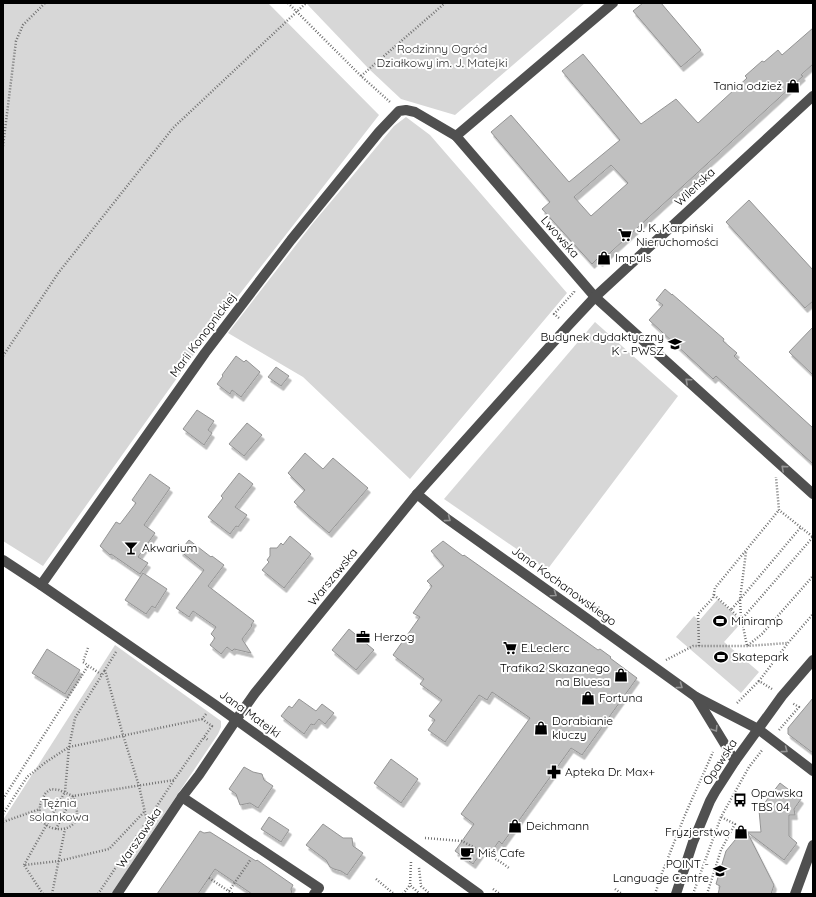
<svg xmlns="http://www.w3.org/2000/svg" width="816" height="897" font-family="Quicksand,sans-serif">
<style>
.green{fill:#d7d7d7}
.building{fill:#c0c0c0;stroke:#949494;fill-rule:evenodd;filter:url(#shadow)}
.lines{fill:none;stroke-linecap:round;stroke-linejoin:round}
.path{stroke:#727272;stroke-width:2.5;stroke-dasharray:1 2;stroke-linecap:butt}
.minor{stroke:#505050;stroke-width:10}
.oneway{stroke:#969696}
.labels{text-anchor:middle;stroke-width:4;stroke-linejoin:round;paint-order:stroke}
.park-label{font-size:12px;fill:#2e2e2e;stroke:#fff}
.poi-label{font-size:12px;fill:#000;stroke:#fff;text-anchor:start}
.street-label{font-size:12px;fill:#000;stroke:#fff}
</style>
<defs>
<filter id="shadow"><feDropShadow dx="2.5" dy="4.5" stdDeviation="0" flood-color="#0004"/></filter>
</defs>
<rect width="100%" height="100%" fill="#fff"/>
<g class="green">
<polygon points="3,3 268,3 379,115 207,336 43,566 3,541"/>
<polygon points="306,3 585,3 455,115 401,99 369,69"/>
<polygon points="406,117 430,135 567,293 410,479 303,377 228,333 313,223 345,185 394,126"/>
<polygon points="595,322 678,396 547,570 444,499"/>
<polygon points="718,599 742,622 724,642 759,672 741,693 676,637 694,616 699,621"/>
<polygon points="115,645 221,721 221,727 218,734 111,894 3,894 3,820"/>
</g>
<g class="building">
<polygon points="643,3 661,3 701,50 681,67 633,11"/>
<path d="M813 28V64L801 75 803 76 600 262 597 259 592 264 542 209 550 202 491 132 511 115 569 182 620 140 562 71 583 54 641 124 676 99 698 123 747 78 745 76 762 61 764 62 778 50 782 55ZM611 165 628 183 591 216 574 197Z"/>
<polygon points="749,200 813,270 813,301 805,308 726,222"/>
<polygon points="665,289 672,295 672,294 724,339 723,341 737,353 734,356 813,428 813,464 716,376 713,379 649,320 663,305 656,300"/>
<polygon points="813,327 813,375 789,352"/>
<polygon points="236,356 244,362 246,360 260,372 241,397 232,390 230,394 217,384 223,376 222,375"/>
<polygon points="276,367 289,376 281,386 268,377"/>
<polygon points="197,410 214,421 208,430 212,433 204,445 183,429"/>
<polygon points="247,423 262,435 244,456 229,444"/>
<polygon points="305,453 323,469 333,458 368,488 329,533 308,515 294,502 305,490 288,473"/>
<polygon points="239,473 253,484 235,507 247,515 238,527 236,526 230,534 208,517 223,498 221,496"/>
<polygon points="150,474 170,488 144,525 155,533 138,557 148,563 140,574 111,554 110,555 100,546 116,522 120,524 136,503 132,500"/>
<polygon points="290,536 311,554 284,588 262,570 269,562 267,560 270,556 270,548 277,548 281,543 283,545"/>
<polygon points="189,540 211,557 212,556 224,565 208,586 254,621 251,625 252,626 242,639 251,653 234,649 232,651 227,647 221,654 210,645 215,638 211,634 216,627 193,611 189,617 176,608 204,570 180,551"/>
<polygon points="443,541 463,556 464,555 598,650 600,649 611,657 610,658 637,678 582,755 571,748 502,844 499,841 490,854 483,850 473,864 455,851 474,824 461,814 530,718 492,692 487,700 479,695 445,742 428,730 435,720 429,716 442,700 420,684 424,679 393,655 420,617 413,613 432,586 427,581 444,566 431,551"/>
<polygon points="143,573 167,589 155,608 152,606 146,614 125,600"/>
<polygon points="349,629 374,650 356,670 332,650"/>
<polygon points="47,649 80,670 65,694 32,673"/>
<polygon points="813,698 813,753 788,734 788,728"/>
<polygon points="299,699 316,711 322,704 334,713 325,724 319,719 314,725 311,724 304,734 281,716 289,706 292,708"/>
<polygon points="391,759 418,779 401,803 374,783"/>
<polygon points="244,767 253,772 262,774 264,780 273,786 258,808 250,803 240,805 236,794 229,789"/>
<polygon points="780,783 801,799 794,809 795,815 789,815 789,836 797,843 784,860 747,832 761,832 759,810"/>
<polygon points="269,817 289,830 281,842 261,829"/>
<polygon points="323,824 343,838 352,838 353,846 363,853 347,875 341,871 334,869 330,867 326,860 306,845"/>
<polygon points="745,828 774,885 771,894 718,894 720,886 716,884 726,851"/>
<polygon points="200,831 204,833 210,832 256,861 257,860 293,885 291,889 292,894 252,894 215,869 198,894 157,894"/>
</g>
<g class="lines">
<g class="path">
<polyline points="288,3 361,76 390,102"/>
<polyline points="361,76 445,3"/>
<polyline points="3,146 16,41 23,25 45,3"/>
<polyline points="559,318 554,314 574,292 574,291"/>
<polyline points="3,356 59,272 173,128 306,3"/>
<polyline points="714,595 731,610 801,527"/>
<polyline points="731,610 742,621 747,646 762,634 813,576"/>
<polyline points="741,619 740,599 746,552"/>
<polyline points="741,620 813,537 779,510 776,477"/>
<polyline points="699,646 698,614 713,598 715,588 779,510"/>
<polyline points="88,648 83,662 102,675"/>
<polyline points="116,652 105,670 123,735 139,786 147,821 174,780"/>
<polyline points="666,660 693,646 747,646 788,643"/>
<polyline points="772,689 759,681 788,643 813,614"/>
<polyline points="737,703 759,681"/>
<polyline points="202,719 212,726 204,737"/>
<polyline points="779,730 799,707 792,703"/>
<path d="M73 796C75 803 79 813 76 820 69 834 45 831 40 817 39 814 40 808 40 805 41 802 42 798 44 796 45 793 48 791 51 789L59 790 73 796 174 780 204 737 208 740"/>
<polyline points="3,799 88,666"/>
<polyline points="3,814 27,777 46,762 69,747 202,719 206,714"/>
<polyline points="3,822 40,809"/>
<polyline points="56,829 73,796"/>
<polyline points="425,838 462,841 499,861 509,868"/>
<polyline points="411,862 410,885 420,894"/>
<polyline points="24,865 65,792 69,747 75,718 105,670"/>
<polyline points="419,868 421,886 430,894"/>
<polyline points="209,878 233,894"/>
<polyline points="376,879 394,894"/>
<polyline points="493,889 500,894"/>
<polyline points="615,889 622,894"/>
<polyline points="229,891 251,859"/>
<polyline points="43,894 24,865 59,861 109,849 145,811"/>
<polyline points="52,894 65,829"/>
<polyline points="98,894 147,821"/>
<polyline points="403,894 410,885"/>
<polyline points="655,894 662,873 685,815 713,752"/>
<polyline points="693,894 721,817 749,767 763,749"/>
<polyline points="707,894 721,850 735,824 721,817"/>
</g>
<g class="minor">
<polyline points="456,136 613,3"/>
<polyline points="417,494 446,518 578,612 696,697 758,729 813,771"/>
<polyline points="3,560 41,585 214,704 479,894"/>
<polyline points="41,585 205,353 291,240 379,132 399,111 406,110 415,112 456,136 595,297 813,494"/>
<polyline points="696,697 735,761"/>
<polyline points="182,797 319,888 314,894"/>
<polyline points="117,894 182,797 199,775 236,720 255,693 417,494 568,326 595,297 813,96"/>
<polyline points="676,894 693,842 710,801 715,792 735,761 782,696 813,660"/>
<polyline points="795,894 813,845"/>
</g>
</g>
<defs><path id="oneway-chevron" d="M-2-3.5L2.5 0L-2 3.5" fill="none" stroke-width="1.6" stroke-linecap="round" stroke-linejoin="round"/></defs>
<g class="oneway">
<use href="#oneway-chevron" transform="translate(688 381) rotate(-138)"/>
<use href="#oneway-chevron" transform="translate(784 468) rotate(-138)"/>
<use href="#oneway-chevron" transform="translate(448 519) rotate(37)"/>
<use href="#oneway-chevron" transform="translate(554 594) rotate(35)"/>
<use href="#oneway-chevron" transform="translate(680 686) rotate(36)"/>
<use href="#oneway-chevron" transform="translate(715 729) rotate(58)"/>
<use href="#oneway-chevron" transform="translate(785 750) rotate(37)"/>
</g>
<defs>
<g id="shop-bare" transform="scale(1.08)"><path d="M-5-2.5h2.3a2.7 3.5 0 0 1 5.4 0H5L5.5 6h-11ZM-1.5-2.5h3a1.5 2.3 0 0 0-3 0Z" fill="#000" stroke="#fff" stroke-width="2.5" paint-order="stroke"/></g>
<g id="supermarket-bare" transform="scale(1.08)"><path d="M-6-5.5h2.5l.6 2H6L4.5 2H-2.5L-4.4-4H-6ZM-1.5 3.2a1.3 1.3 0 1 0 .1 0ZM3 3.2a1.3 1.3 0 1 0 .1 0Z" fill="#000" stroke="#fff" stroke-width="2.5" paint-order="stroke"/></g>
<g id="university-bare" transform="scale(1.08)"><path d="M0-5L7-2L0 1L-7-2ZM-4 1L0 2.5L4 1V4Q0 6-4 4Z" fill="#000" stroke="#fff" stroke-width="2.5" paint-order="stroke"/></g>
<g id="bar-bare" transform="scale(1.08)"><path d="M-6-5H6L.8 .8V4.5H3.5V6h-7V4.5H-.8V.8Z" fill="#000" stroke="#fff" stroke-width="2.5" paint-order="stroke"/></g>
<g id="stadium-bare" transform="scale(1.08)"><path d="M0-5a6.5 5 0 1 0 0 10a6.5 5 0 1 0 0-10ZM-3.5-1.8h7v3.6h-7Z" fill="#000" stroke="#fff" stroke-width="2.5" paint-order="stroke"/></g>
<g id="office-bare" transform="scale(1.08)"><path d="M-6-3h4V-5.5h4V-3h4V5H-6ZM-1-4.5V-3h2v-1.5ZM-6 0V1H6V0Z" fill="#000" stroke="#fff" stroke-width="2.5" paint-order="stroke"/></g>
<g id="pharmacy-bare" transform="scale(1.08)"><path d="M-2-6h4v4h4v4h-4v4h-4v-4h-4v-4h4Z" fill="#000" stroke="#fff" stroke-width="2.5" paint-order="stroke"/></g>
<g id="bus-bare" transform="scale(1.08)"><path d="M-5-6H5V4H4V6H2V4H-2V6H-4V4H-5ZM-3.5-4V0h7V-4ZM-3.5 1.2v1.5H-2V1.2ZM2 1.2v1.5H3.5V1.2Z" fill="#000" stroke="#fff" stroke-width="2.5" paint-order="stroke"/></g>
<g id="cafe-bare" transform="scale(1.08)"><path d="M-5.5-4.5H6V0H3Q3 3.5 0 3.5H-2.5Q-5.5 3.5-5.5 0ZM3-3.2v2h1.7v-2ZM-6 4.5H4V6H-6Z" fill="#000" stroke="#fff" stroke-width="2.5" paint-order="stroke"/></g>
<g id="school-bare" transform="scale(1.08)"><path d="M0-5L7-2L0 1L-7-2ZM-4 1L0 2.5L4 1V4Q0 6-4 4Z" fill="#000" stroke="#fff" stroke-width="2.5" paint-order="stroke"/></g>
</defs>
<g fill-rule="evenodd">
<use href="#shop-bare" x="793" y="86"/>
<use href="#supermarket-bare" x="625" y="235"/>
<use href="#shop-bare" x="604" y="258"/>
<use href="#university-bare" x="675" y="344"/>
<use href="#bar-bare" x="131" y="548"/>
<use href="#stadium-bare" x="720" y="621"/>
<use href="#office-bare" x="363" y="637"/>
<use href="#supermarket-bare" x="510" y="648"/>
<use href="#stadium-bare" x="721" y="657"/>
<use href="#shop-bare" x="621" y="675"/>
<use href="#shop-bare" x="588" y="698"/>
<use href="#shop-bare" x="541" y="728"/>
<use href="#pharmacy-bare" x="554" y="772"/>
<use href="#bus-bare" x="740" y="800"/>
<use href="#shop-bare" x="515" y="826"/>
<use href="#shop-bare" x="741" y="832"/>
<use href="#cafe-bare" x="467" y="853"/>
<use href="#school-bare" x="720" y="871"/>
</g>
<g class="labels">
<g class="park-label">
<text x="442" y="53">Rodzinny Ogród<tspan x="442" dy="14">Działkowy im. J. Matejki</tspan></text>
<text x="59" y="807">Tężnia<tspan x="59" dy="14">solankowa</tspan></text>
</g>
<g class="poi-label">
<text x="782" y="90" text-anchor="end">Tania odzież</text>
<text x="636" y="232">J. K. Karpiński<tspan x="636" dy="14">Nieruchomości</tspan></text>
<text x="615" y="262">Impuls</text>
<text x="664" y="341" text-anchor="end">Budynek dydaktyczny<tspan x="664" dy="14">K - PWSZ</tspan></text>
<text x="142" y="552">Akwarium</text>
<text x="731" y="625">Miniramp</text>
<text x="374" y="641">Herzog</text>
<text x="521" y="652">E.Leclerc</text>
<text x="732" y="661">Skatepark</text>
<text x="610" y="672" text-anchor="end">Trafika2 Skazanego<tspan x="610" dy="14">na Bluesa</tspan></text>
<text x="599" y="702">Fortuna</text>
<text x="552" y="725">Dorabianie<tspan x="552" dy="14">kluczy</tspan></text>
<text x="565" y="776">Apteka Dr. Max+</text>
<text x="751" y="797">Opawska<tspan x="751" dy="14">TBS 04</tspan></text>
<text x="526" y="830">Deichmann</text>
<text x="730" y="836" text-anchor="end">Fryzjerstwo</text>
<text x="478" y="857">Miś Cafe</text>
<text x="709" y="868" text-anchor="end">POINT -<tspan x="709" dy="14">Language Centre</tspan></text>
</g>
<g class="street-label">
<text transform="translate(695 187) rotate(-43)" y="4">Wileńska</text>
<text transform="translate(560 237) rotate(49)" y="4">Lwowska</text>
<text transform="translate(203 335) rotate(-53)" y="4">Marii Konopnickiej</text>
<text transform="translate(333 577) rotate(-51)" y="4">Warszawska</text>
<text transform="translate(564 586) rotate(36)" y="4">Jana Kochanowskiego</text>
<text transform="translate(250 714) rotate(36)" y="4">Jana Matejki</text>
<text transform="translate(720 762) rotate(-57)" y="4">Opawska</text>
<text transform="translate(139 838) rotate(-56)" y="4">Warszawska</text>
</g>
</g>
<rect width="816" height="897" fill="none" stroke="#000000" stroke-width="8"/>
</svg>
